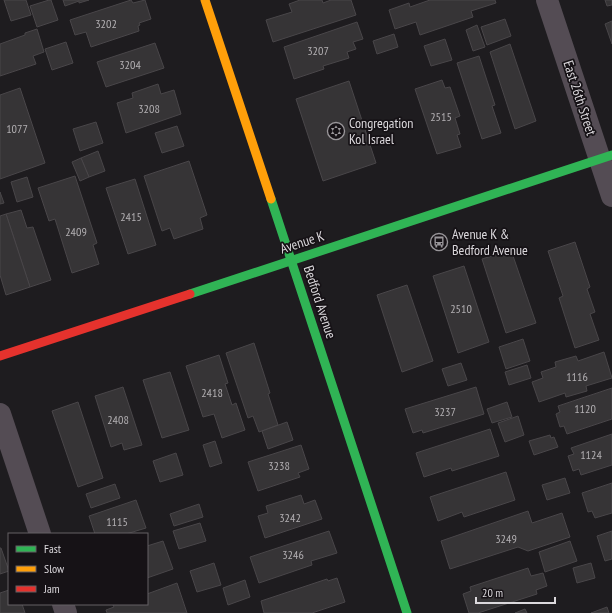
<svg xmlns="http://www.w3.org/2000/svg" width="612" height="613" font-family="'PT Sans Narrow',sans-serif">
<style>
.building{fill:#363436;stroke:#494649}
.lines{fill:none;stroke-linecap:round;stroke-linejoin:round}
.street{stroke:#544c54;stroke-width:22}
.fast{stroke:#30b455;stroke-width:9}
.slow{stroke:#ff9f0a;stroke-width:9}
.jam{stroke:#e5322d;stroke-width:9}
.labels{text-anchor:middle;stroke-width:3.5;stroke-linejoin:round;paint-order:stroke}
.number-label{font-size:12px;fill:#b2afb2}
.street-label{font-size:14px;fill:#dbd8dc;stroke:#161216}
.poi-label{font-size:14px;fill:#dbd8dc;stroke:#161216;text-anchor:start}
</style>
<rect width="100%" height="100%" fill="#1e1c1f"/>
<g class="building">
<polygon points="4,0 26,0 31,15 11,21"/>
<polygon points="49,0 51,0 58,20 37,27 30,6"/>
<polygon points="63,0 89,0 79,3 79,1 65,6"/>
<polygon points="131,0 133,3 145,0 151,19 139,23 140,25 138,26 139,31 91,47 86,32 75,35 70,20"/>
<polygon points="300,0 322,0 323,3 331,0 351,0 356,15 273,42 266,20 292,12 289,4"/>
<polygon points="430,0 495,0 496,3 471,11 473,17 420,35 416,22 395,29 389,10 409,3 410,7"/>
<polygon points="605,0 612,0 612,5 607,6"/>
<polygon points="505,19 511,36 487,45 481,27"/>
<polygon points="612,21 612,44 605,24"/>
<polygon points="357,22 363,39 353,42 356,49 347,52 349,58 323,66 324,69 294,79 284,47"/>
<polygon points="477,25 485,47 473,51 466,30"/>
<polygon points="37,29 44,52 33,56 36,64 0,76 0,44 25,35 25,33"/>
<polygon points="394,34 398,47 377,54 373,41"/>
<polygon points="445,39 452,60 431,66 424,46"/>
<polygon points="66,42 73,63 52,70 45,49"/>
<polygon points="155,43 164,68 106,87 97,62"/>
<polygon points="510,44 536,121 515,129 490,52"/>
<polygon points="479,56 495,105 492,106 501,133 482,139 457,63"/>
<polygon points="442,80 445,88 450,87 460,116 455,118 460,134 457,135 461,147 437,154 415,89"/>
<polygon points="349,81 376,163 323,181 296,99"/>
<polygon points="158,84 161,94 174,90 181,114 126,133 117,103 133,98 132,93"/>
<polygon points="20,88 45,163 0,179 0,95"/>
<polygon points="96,122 103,143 80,151 73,129"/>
<polygon points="177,126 184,146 162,153 155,133"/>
<polygon points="98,151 105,171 89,177 81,158"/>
<polygon points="81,158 89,177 80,181 72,162"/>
<polygon points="189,161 207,215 200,218 203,229 174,239 170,228 162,231 144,176"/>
<polygon points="75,176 97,243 93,245 99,264 72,273 55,219 49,221 38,188"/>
<polygon points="27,177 33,197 17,202 11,182"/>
<polygon points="135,179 156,245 128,254 106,188"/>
<polygon points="0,192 4,203 0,204"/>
<polygon points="21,210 27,228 33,227 51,280 30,287 6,214"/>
<polygon points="6,214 30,287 6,295 0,275 0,216"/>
<polygon points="575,242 590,287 587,289 595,312 590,314 599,340 575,348 559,298 563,296 548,251"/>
<polygon points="511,250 536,323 506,333 482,259"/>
<polygon points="464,266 489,342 458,353 433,276"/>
<polygon points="407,285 433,361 402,372 377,295"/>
<polygon points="523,339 530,361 506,369 499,347"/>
<polygon points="254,343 270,393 268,394 278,425 259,432 253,416 248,418 226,353"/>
<polygon points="604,352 612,378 586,386 587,391 566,397 565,393 539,402 532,382 543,378 541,372 556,367 555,362 576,356 578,361"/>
<polygon points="219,355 228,383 225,384 232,405 236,403 245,430 222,438 214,414 203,417 186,366"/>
<polygon points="461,363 467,380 448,386 442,369"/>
<polygon points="527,365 531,378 509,385 505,372"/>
<polygon points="170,372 189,430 162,438 143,380"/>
<polygon points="123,387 142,445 124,450 122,443 111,447 95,396"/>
<polygon points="476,387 484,414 423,433 422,430 413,433 405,409"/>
<polygon points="612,388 612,419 567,434 564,426 560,427 556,414 560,412 558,406"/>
<polygon points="78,402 103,478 78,487 52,411"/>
<polygon points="507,402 512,417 492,423 487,409"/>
<polygon points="518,416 524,435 505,442 498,423"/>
<polygon points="287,422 293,440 268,449 262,431"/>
<polygon points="490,429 499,456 452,471 451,468 424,477 416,453"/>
<polygon points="612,434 612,465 581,475 579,469 573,471 568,456 574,454 571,448"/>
<polygon points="550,435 551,438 554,437 558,447 534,455 529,441"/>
<polygon points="215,441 222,463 210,467 203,445"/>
<polygon points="301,445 309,469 298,473 300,477 258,491 248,462"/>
<polygon points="176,453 183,475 160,482 153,461"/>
<polygon points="506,472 515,500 464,517 462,512 438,521 430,497"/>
<polygon points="565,478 570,493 547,500 542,485"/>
<polygon points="612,483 612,513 595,518 592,511 588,512 582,493"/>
<polygon points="115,484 120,498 91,508 86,494"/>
<polygon points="301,495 304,504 315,500 322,519 265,538 258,516 268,513 266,506"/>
<polygon points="136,500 146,528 126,534 95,534 89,516"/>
<polygon points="199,504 203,517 174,526 170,514"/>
<polygon points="528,511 532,523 562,513 570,537 528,551 518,547 450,569 441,541"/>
<polygon points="200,523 206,541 179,549 173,531"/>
<polygon points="329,531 337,553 311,561 312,565 259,583 250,557"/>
<polygon points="612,531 612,559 605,561 597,536"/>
<polygon points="163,541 173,569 147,578 147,546"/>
<polygon points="570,541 577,561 545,572 539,552"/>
<polygon points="0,548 1,548 9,571 0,574"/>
<polygon points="214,563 221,585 197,592 190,571"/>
<polygon points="591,563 595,578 577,583 573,568"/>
<polygon points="528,568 531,576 543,573 547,586 536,590 537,594 478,613 469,613 463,594 471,591 470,587"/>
<polygon points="337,578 345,602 312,613 264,613 261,601 327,579 328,581"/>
<polygon points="245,580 250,597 228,605 223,588"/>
<polygon points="177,583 187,613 107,613 106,610 114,607 113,605 116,604 147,604 147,594"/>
<polygon points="9,590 9,604 22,604 25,613 0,613 0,593"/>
<polygon points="607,607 609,613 591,613"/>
<polygon points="525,609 527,613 515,613"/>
</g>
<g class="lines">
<g class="street">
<polyline points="547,0 612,196"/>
<polyline points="0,414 40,534"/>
<polyline points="63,604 66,613"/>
</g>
<g class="fast">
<polyline points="271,199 407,613"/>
<polyline points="190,294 612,155"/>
</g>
<polyline class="slow" points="205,0 271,199"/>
<polyline class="jam" points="0,356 190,294"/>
</g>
<defs>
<g id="synagogue-ring" transform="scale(0.9)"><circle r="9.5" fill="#161216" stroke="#99969a" stroke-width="1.5"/><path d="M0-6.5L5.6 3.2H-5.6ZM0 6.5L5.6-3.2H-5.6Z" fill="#99969a"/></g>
<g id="bus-ring" transform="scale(0.9)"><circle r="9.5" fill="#161216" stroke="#99969a" stroke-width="1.5"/><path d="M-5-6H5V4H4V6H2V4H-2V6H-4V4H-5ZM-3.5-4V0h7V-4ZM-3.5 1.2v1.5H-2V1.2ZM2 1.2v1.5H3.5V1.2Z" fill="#99969a"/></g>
</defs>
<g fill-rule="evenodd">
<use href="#synagogue-ring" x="336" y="131"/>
<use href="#bus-ring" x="439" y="242"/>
</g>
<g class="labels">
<g class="number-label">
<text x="106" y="28">3202</text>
<text x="318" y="55">3207</text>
<text x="130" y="69">3204</text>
<text x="149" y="113">3208</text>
<text x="441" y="121">2515</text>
<text x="17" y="133">1077</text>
<text x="131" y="221">2415</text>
<text x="76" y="236">2409</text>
<text x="461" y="313">2510</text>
<text x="577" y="381">1116</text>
<text x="212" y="397">2418</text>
<text x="585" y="413">1120</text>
<text x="445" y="416">3237</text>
<text x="118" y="424">2408</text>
<text x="591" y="459">1124</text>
<text x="279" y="470">3238</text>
<text x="290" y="522">3242</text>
<text x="117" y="526">1115</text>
<text x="506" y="543">3249</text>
<text x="293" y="559">3246</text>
</g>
<g class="street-label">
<text transform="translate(580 98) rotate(72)" y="5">East 26th Street</text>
<text transform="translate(302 242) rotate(-18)" y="5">Avenue K</text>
<text transform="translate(320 302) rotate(72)" y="5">Bedford Avenue</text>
</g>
<g class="poi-label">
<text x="349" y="128">Congregation<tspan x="349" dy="16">Kol Israel</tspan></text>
<text x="452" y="239">Avenue K &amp;<tspan x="452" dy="16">Bedford Avenue</tspan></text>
</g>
</g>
<rect x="8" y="533" width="140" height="72" fill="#161216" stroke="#656165"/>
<rect x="16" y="546" width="20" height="6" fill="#30b455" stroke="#656165"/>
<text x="44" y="553" font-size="12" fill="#dbd8dc">Fast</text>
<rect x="16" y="566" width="20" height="6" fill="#ff9f0a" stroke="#656165"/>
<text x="44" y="573" font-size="12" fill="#dbd8dc">Slow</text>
<rect x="16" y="586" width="20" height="6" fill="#e5322d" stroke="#656165"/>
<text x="44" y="593" font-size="12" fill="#dbd8dc">Jam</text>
<path d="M476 597v6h79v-6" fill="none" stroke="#dbd8dc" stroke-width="2"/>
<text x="482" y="597" font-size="12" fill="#dbd8dc" stroke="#161216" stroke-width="3" paint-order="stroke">20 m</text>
</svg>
